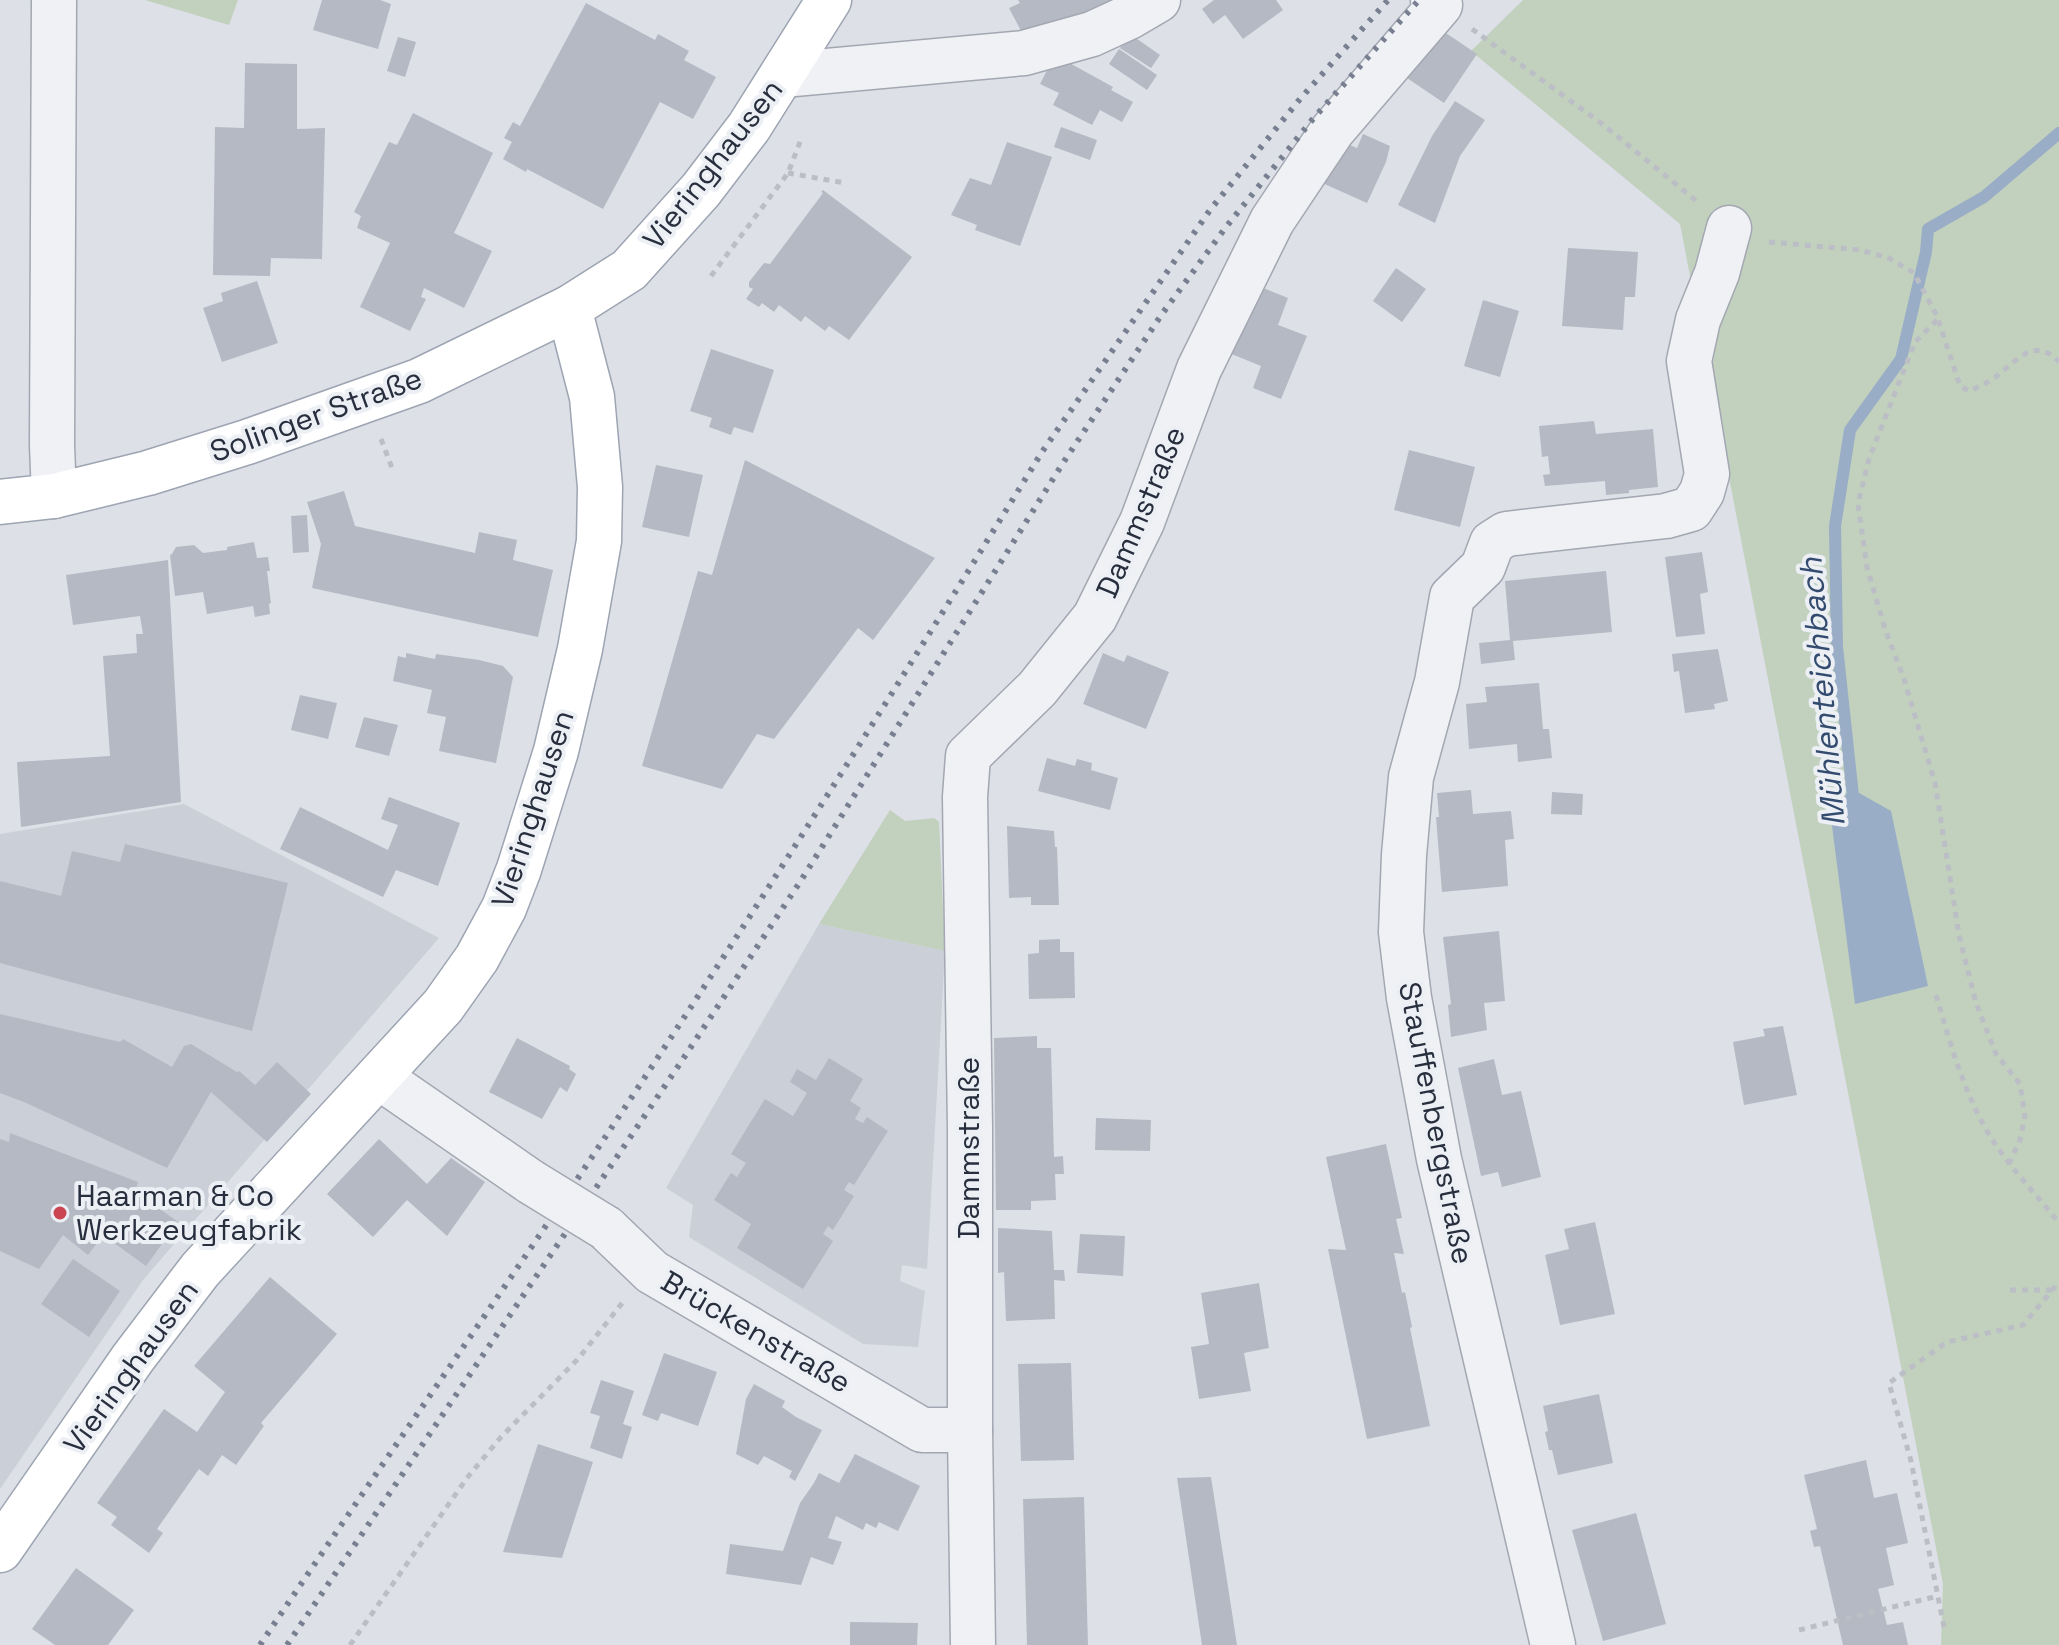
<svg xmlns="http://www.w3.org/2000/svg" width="2059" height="1645" font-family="'Space Grotesk',sans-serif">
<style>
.built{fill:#cbcfd8}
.green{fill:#c2d0be}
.water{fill:#99adc6}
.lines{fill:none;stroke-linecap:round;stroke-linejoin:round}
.stream{stroke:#99adc6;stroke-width:12}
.building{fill:#b5b9c3}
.minor-casing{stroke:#a3a7b1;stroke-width:47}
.major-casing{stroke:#9da4b2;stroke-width:47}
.path{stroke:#bcbec5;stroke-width:5;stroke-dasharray:6 6;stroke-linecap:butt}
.minor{stroke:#f0f1f5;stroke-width:44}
.major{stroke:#fff;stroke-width:44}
.rail{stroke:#777f90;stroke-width:6;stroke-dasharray:4 8;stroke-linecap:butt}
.minor-bridge-casing{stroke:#a3a7b1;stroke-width:47;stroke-linecap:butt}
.minor-bridge{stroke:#f0f1f5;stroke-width:44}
.poi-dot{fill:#ca4452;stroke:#eceff4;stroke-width:3}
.labels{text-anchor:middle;stroke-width:8;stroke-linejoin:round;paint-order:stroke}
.street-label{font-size:30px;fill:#272e3d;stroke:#eceff4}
.poi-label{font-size:30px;fill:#272e3d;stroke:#eceff4;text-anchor:start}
.water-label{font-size:32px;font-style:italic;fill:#334b6f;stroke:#eceff4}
</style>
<rect width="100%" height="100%" fill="#dde0e7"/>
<g class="built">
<polygon points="184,804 439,938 143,1280 0,1489 0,834"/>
<polygon points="819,924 945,951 927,1269 902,1265 900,1281 925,1291 918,1347 863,1344 689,1237 693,1205 666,1188"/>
</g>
<g class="green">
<polygon points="145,0 238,0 229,25"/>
<polygon points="1523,0 2059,0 2059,1645 1941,1645 1943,1584 1680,224 1471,51"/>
<polygon points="890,810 905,821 934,818 939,822 945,951 819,924"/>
</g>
<polygon class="water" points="1852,789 1891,811 1928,986 1855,1004 1831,818 1849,790"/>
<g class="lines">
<polyline class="stream" points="1854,805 1837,647 1835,526 1850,430 1901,359 1926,252 1928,229 1984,197 2059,133"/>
</g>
<g class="building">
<polygon points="322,0 380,0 391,4 378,49 313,30"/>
<polygon points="1018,0 1119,0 1026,40 1009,8 1020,3"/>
<polygon points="1214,0 1276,0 1283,10 1243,39 1225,15 1213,24 1202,9"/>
<polygon points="586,3 655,40 658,34 689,51 684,60 716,77 693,119 660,102 603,209 527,169 526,172 503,159 512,142 504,138 513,122 520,126"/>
<polygon points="1437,27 1477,54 1444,103 1404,76"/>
<polygon points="1130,34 1160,55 1151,68 1120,48"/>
<polygon points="398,37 416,42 405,77 387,71"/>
<polygon points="1119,49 1157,75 1147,90 1109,64"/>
<polygon points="1055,55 1113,87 1111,90 1133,102 1122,122 1100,110 1092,125 1053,105 1059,93 1040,84"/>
<polygon points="245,63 297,64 297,129 325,128 322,259 271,258 270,276 213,275 215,127 244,128"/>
<polygon points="1455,101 1485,120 1460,156 1435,223 1398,205 1432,136"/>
<polygon points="413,113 493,153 454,233 492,251 464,308 424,288 421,297 426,299 410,331 360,307 390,243 357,228 361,216 354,212 389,142 397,145"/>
<polygon points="1061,127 1097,140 1090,160 1054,147"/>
<polygon points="1363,134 1390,146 1386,162 1367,203 1320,182 1338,140 1357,148"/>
<polygon points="1007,142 1052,157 1020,246 975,230 977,225 951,215 970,178 991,185"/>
<polygon points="823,190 912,257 849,340 829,326 825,331 805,316 801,322 779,305 774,312 762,303 759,307 746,299 753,289 749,287 749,282 764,263 770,264 823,193 821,192"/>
<polygon points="1568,248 1638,252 1635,297 1625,297 1623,330 1562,326"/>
<polygon points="1396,268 1426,289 1402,322 1373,301"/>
<polygon points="257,281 278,343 222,362 203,308 223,301 221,293"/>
<polygon points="1251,283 1288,298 1278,325 1307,336 1281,399 1253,388 1261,366 1224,351"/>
<polygon points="1483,300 1519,311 1500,377 1464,366"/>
<polygon points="711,349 774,370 753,433 734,427 731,435 709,427 712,418 690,411"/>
<polygon points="1594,421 1596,434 1653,429 1658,487 1629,490 1629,493 1606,495 1605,481 1545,486 1543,475 1550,474 1548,456 1542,457 1539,426"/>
<polygon points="1409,450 1475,467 1460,527 1394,510"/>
<polygon points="745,460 935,558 873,640 858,628 774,739 757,734 722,789 642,766 698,571 712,575"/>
<polygon points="656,465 703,475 689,537 642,527"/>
<polygon points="344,491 355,526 475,553 479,532 517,540 513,560 553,570 538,637 312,588 321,544 307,502"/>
<polygon points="307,515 309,552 293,553 291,516"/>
<polygon points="254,542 257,558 268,557 270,571 267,571 271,603 269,604 270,614 255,617 253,606 207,614 203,592 175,596 170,555 172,554 176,547 194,545 203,553 227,550 227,547"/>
<polygon points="1702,552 1708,592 1700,594 1705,634 1676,637 1665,557"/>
<polygon points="168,560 181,802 21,827 17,762 110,756 103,656 137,653 136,634 143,634 140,616 73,625 66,575"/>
<polygon points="1606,571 1612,632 1513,641 1515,660 1481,664 1479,643 1510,640 1505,581"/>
<polygon points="1718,649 1728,701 1714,704 1715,709 1685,713 1679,671 1674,672 1672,654"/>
<polygon points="406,653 435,659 436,654 479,660 503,666 513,677 496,763 439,751 446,717 427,713 432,690 393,681 398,656 406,658"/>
<polygon points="1103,653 1124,662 1127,655 1169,672 1146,729 1083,704"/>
<polygon points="1539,683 1543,729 1549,729 1552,758 1518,762 1517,744 1469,749 1466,704 1487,702 1485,687"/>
<polygon points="300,695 337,703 328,739 291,730"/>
<polygon points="364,717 398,725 389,756 355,747"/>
<polygon points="1047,758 1075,766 1077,759 1092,763 1091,770 1118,778 1110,810 1038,791"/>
<polygon points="1471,790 1473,814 1511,811 1514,839 1505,840 1508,886 1442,892 1436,817 1439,817 1437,793"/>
<polygon points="1552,792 1583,794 1582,815 1551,814"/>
<polygon points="389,797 460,823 438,886 396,870 383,897 280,849 300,807 388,850 398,825 381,819"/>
<polygon points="1007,826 1054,831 1055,847 1057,847 1059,905 1031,905 1031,897 1009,898"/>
<polygon points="125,844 288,883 252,1031 0,963 0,881 61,896 72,851 120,862"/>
<polygon points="1499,931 1505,1001 1484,1003 1487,1030 1451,1037 1448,1005 1451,1004 1443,937"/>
<polygon points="1060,939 1060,952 1074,952 1075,998 1029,999 1028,954 1039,953 1039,940"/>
<polygon points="0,1014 120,1042 123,1039 172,1067 184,1046 191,1044 237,1072 239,1071 255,1085 277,1062 311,1094 267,1142 211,1092 167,1168 24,1102 0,1093"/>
<polygon points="1783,1026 1797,1095 1744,1105 1733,1042 1765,1036 1763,1029"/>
<polygon points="1037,1036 1037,1048 1051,1048 1054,1157 1063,1156 1064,1174 1055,1174 1056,1200 1031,1201 1031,1210 996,1210 994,1038"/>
<polygon points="517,1038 570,1066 569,1069 576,1074 567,1092 560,1087 542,1119 489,1092"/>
<polygon points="829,1058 863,1079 850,1101 861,1108 855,1119 863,1123 867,1117 888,1131 854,1185 849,1182 847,1185 844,1190 854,1196 833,1230 828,1226 823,1234 833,1241 803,1289 737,1248 751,1224 714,1200 731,1173 737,1177 746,1163 731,1154 765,1099 793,1116 807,1093 790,1082 797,1069 816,1080"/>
<polygon points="1494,1059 1502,1095 1521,1091 1541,1177 1502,1187 1498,1172 1481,1176 1458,1068"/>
<polygon points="1096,1118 1151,1120 1150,1151 1095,1150"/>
<polygon points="10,1133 138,1182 135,1191 178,1222 146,1266 103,1235 88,1255 63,1235 39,1269 0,1251 0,1139 9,1142"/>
<polygon points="379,1139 427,1184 451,1158 485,1182 447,1236 407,1200 373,1237 327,1194"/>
<polygon points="1386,1144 1402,1218 1396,1219 1404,1254 1394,1253 1402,1293 1405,1292 1412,1327 1410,1328 1430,1426 1367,1439 1328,1249 1346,1250 1326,1157"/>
<polygon points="1595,1222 1615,1314 1560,1325 1545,1255 1569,1249 1564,1229"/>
<polygon points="998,1228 1052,1231 1054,1270 1064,1270 1065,1281 1054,1280 1055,1319 1006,1321 1004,1272 998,1273"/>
<polygon points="1080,1234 1125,1236 1123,1276 1077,1273"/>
<polygon points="73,1259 120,1291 89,1337 41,1304"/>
<polygon points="270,1277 337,1334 261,1423 264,1426 236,1465 222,1455 208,1476 199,1469 157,1529 163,1533 149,1553 111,1525 117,1517 97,1503 164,1409 197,1432 225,1392 194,1366"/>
<polygon points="1259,1283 1269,1348 1244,1353 1251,1391 1199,1399 1191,1347 1209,1344 1201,1293"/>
<polygon points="664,1353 717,1372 698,1426 661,1413 658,1421 642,1415"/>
<polygon points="1071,1363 1074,1460 1021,1461 1018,1364"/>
<polygon points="601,1380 634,1391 623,1424 632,1427 622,1459 590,1448 600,1416 590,1413"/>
<polygon points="754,1384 785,1401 782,1407 796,1417 822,1430 795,1481 789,1477 792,1471 764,1456 758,1465 736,1454 746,1399"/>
<polygon points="1599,1394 1613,1463 1558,1475 1552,1450 1549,1450 1545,1432 1548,1431 1543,1406"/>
<polygon points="538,1444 593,1462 562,1558 503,1552"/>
<polygon points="855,1454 920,1486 898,1531 879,1522 876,1528 866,1523 863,1530 836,1516 828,1538 842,1542 833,1565 811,1557 801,1585 726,1574 730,1544 783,1551 800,1503 814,1483 819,1473 839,1483"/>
<polygon points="1866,1460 1874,1498 1897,1493 1908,1543 1886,1548 1894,1585 1878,1589 1887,1625 1903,1622 1908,1645 1843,1645 1820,1546 1814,1547 1810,1531 1817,1529 1804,1475"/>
<polygon points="1211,1477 1237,1645 1202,1645 1177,1478"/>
<polygon points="1084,1497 1088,1645 1027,1645 1023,1499"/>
<polygon points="1636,1513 1666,1624 1603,1641 1572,1530"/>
<polygon points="76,1568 134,1610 108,1645 55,1645 32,1629"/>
<polygon points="850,1622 918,1623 917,1645 850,1645"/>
</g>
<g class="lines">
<g class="minor-casing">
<g id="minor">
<polyline points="783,75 1024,53 1092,34 1129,17 1158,0"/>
<polyline points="54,496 52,445 54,0"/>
<polyline points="379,1077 531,1182"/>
<polyline points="606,1228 652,1272 922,1430 970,1430 973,1645"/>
<polyline points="970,1430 970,1128 965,797 968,756 1037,689 1095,617 1142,522 1199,369 1272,221 1332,131 1440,5 1433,0"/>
<polyline points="1553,1645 1439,1159 1409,998 1401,932 1404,855 1411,777 1437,682 1452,597 1483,567 1492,543 1506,534 1666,516 1691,509 1702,492 1707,474 1689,361 1698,320 1717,273 1729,228"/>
</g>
</g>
<g class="major-casing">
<g id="major">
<polyline points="0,502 54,496 148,473 247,442 419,381 569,308 629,270 701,190 749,127 829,0"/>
<polyline points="0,1550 133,1358 200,1270 443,1006 477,958 504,908 519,869 556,751 580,649 599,541 600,487 592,397 569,308"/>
</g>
</g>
<g class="path">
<polyline points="1472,29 1601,123 1699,203"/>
<polyline points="788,173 845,183"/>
<path d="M1769 242 1860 250 1889 258 1914 273 1937 316 1960 386 1969 391C1979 387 1989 382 1998 375 2017 360 2035 336 2059 362"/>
<polyline points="711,276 788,173 802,137"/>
<polyline points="1937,320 1915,342 1869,459 1858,504 1867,567 1885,629 1904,679 1935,783 1959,935 1976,1003 1996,1054 2020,1084 2025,1116 2020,1140 2009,1164"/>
<polyline points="381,439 392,468"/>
<path d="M1936 995C1949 1039 1961 1083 1983 1124 2003 1161 2033 1190 2059 1223"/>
<polyline points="2010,1290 2052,1290"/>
<polyline points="1944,1627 1911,1461 1889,1383 1947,1342 2023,1325 2059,1282"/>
<polyline points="1799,1630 1938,1596"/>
<polyline points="350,1645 467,1478 501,1437 578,1359 623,1302"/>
</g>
<use href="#minor" class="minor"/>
<use href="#major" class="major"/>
<g class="rail">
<path d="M260 1645C353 1506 449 1369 543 1230 715 975 880 715 1042 452L1210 210 1300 99 1388 0"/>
<polyline points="287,1645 679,1065 800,882 1063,463 1162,314 1226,227 1312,120 1419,0"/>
</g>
<g class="minor-bridge-casing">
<polyline id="minor-bridge" points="531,1182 606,1228"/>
</g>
<use href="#minor-bridge" class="minor-bridge"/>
</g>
<circle class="poi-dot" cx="60" cy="1213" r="8"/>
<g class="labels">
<g class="street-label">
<text transform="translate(713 164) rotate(-52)" y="10">Vieringhausen</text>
<text transform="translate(316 415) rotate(-20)" y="10">Solinger Straße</text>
<text transform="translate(1141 512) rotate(-67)" y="10">Dammstraße</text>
<text transform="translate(533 809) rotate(-72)" y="10">Vieringhausen</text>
<text transform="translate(1436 1123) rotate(79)" y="10">Stauffenbergstraße</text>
<text transform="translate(969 1148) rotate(-90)" y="10">Dammstraße</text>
<text transform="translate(756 1332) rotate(30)" y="10">Brückenstraße</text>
<text transform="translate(131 1367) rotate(-54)" y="10">Vieringhausen</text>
</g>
<g class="poi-label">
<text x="76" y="1206">Haarman &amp; Co<tspan x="76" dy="34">Werkzeugfabrik</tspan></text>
</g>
<g class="water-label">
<text transform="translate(1822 692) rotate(-95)" y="11">Mühlenteichbach</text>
</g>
</g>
</svg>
